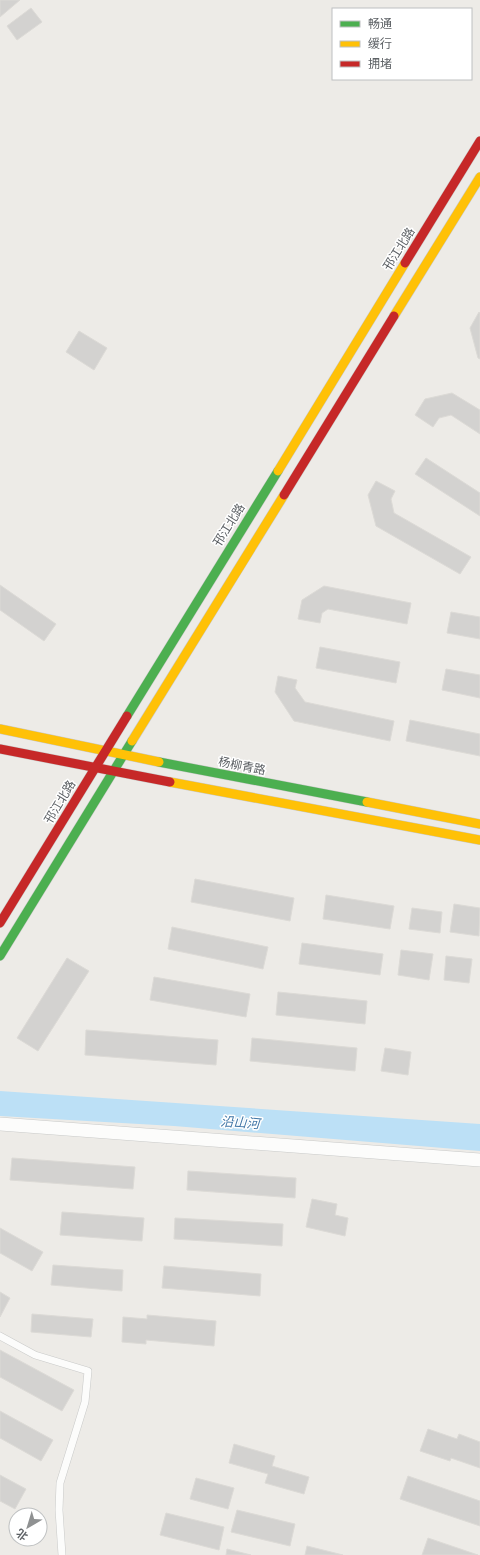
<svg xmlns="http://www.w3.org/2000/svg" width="480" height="1555" font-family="'Exo 2','Noto Sans SC',sans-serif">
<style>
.water{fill:#bce0f6}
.building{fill:#d3d2d0;stroke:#dcdad6}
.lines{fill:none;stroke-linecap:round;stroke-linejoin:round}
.lane-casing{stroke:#c9cac9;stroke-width:8}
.street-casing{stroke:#c9cac9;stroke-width:14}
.fast-casing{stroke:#c9c9c8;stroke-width:10}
.slow-casing{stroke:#c9c9c8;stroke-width:10}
.jam-casing{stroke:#c9c9c8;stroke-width:10}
.lane{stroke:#fcfcfb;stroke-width:7}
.street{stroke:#fcfcfb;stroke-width:13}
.fast{stroke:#4caf50;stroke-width:9}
.slow{stroke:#ffc107;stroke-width:9}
.jam{stroke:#c62828;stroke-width:9}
.labels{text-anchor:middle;stroke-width:3;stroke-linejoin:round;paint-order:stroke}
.street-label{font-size:12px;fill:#5d6165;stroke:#fff}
.water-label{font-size:13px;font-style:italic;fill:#4177a7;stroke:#fff}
</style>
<rect width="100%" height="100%" fill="#edebe7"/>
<polygon class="water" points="0,1091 480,1124 480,1151 174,1126 0,1116"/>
<g class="building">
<polygon points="0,0 20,0 0,17"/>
<polygon points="31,8 42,22 17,40 7,26"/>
<polygon points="479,312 480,313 480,359 478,358 470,328"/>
<polygon points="79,331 107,348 94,370 66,352"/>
<polygon points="452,393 480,410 480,434 451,415 439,418 433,427 415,415 425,399"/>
<polygon points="426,458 480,493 480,516 415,474"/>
<polygon points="376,481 395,491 391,499 394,513 471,557 460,574 376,526 368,495"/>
<polygon points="0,585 56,624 44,641 0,610"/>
<polygon points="324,586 411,603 407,624 328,609 322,613 320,623 298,619 302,600"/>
<polygon points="451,612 480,617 480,639 447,633"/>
<polygon points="320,647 400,662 396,683 316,668"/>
<polygon points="446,669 480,675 480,698 442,690"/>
<polygon points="278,676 297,680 295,688 305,702 394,721 390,741 294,721 275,692"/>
<polygon points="410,720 480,734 480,756 406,741"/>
<polygon points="195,879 294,898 290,921 191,902"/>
<polygon points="326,895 394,906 390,929 323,919"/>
<polygon points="454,904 480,908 479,936 450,932"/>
<polygon points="412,908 442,912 440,933 409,929"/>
<polygon points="172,927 268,947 263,969 168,949"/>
<polygon points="302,943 383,954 380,975 299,964"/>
<polygon points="401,950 433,954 429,980 398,975"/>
<polygon points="446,956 472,959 469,983 444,980"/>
<polygon points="67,958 89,971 38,1051 17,1038"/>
<polygon points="154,977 250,994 246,1017 150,1000"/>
<polygon points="278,992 367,1001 365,1024 276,1015"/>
<polygon points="86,1030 218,1040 216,1065 85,1055"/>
<polygon points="252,1038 357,1048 355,1071 250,1061"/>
<polygon points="385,1048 411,1052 408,1075 381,1071"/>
<polygon points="12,1158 135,1167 133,1189 10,1180"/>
<polygon points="188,1171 296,1178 295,1198 187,1190"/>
<polygon points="312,1199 337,1204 335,1215 348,1218 345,1236 306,1227"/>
<polygon points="62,1212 144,1218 142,1241 60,1235"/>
<polygon points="175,1218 283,1224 282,1246 174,1239"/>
<polygon points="0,1228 43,1252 32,1271 0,1253"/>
<polygon points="53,1265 123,1270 122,1291 51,1285"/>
<polygon points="164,1266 261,1274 260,1296 162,1288"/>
<polygon points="0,1292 10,1298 0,1317"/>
<polygon points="32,1314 93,1319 91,1337 31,1332"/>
<polygon points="147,1315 216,1321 214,1346 146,1340 146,1344 122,1342 123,1317 147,1319"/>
<polygon points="0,1350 74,1390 62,1411 0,1377"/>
<polygon points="0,1411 53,1440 41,1461 0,1438"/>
<polygon points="428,1429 457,1439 459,1434 480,1442 480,1468 451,1458 450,1461 420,1451"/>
<polygon points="234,1444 275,1456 272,1466 309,1477 304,1494 265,1483 268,1474 229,1463"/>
<polygon points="0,1475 26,1489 15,1509 0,1501"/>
<polygon points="408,1476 480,1501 480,1526 400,1499"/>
<polygon points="196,1478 234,1488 228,1509 190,1499"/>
<polygon points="237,1510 295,1524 290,1546 231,1532"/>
<polygon points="166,1513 224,1527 219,1550 160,1535"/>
<polygon points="428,1538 478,1555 422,1555"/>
<polygon points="307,1546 343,1555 305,1555"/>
<polygon points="227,1549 251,1555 226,1555"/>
</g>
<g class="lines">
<g class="lane-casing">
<polyline id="lane" points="0,1336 35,1355 88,1371 85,1402 60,1483 59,1510 62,1555"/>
</g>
<g class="street-casing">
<polyline id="street" points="0,1124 480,1160"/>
</g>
<g class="fast-casing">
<g id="fast">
<polyline points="127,716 278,471"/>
<polyline points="159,762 367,802"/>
<polyline points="0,956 132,741"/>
</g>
</g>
<g class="slow-casing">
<g id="slow">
<polyline points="394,316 480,177"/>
<polyline points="278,471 405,263"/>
<polyline points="0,729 159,762"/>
<polyline points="132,741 284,495"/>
<polyline points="170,782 480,840"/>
<polyline points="367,802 480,824"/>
</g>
</g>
<g class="jam-casing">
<g id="jam">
<polyline points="405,263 480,141"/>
<polyline points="284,495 394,316"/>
<polyline points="0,749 170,782"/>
<polyline points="0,923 127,716"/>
</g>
</g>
<use href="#lane" class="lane"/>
<use href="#street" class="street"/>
<use href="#fast" class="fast"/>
<use href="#slow" class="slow"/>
<use href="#jam" class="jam"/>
</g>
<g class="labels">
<g class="street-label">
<text transform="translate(399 249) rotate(-58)" y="4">邗江北路</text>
<text transform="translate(229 525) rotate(-58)" y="4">邗江北路</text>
<text transform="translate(242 766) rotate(11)" y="4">杨柳青路</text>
<text transform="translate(60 802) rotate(-59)" y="4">邗江北路</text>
</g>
<g class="water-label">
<text transform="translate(240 1122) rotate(4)" y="5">沿山河</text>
</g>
</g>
<rect x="332" y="8" width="140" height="72" fill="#ffffff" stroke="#bec0c1"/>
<rect x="340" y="21" width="20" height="6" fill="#4caf50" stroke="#bec0c1"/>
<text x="368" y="28" font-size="12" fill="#5d6165">畅通</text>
<rect x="340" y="41" width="20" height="6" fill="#ffc107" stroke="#bec0c1"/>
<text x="368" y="48" font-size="12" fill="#5d6165">缓行</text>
<rect x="340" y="61" width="20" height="6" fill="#c62828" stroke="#bec0c1"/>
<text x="368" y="68" font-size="12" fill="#5d6165">拥堵</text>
<g transform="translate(28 1527) rotate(218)"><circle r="19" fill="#ffffff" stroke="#bec0c1"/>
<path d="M0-3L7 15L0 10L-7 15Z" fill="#8f9192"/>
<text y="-6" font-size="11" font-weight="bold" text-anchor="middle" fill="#5d6165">北</text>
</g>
</svg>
